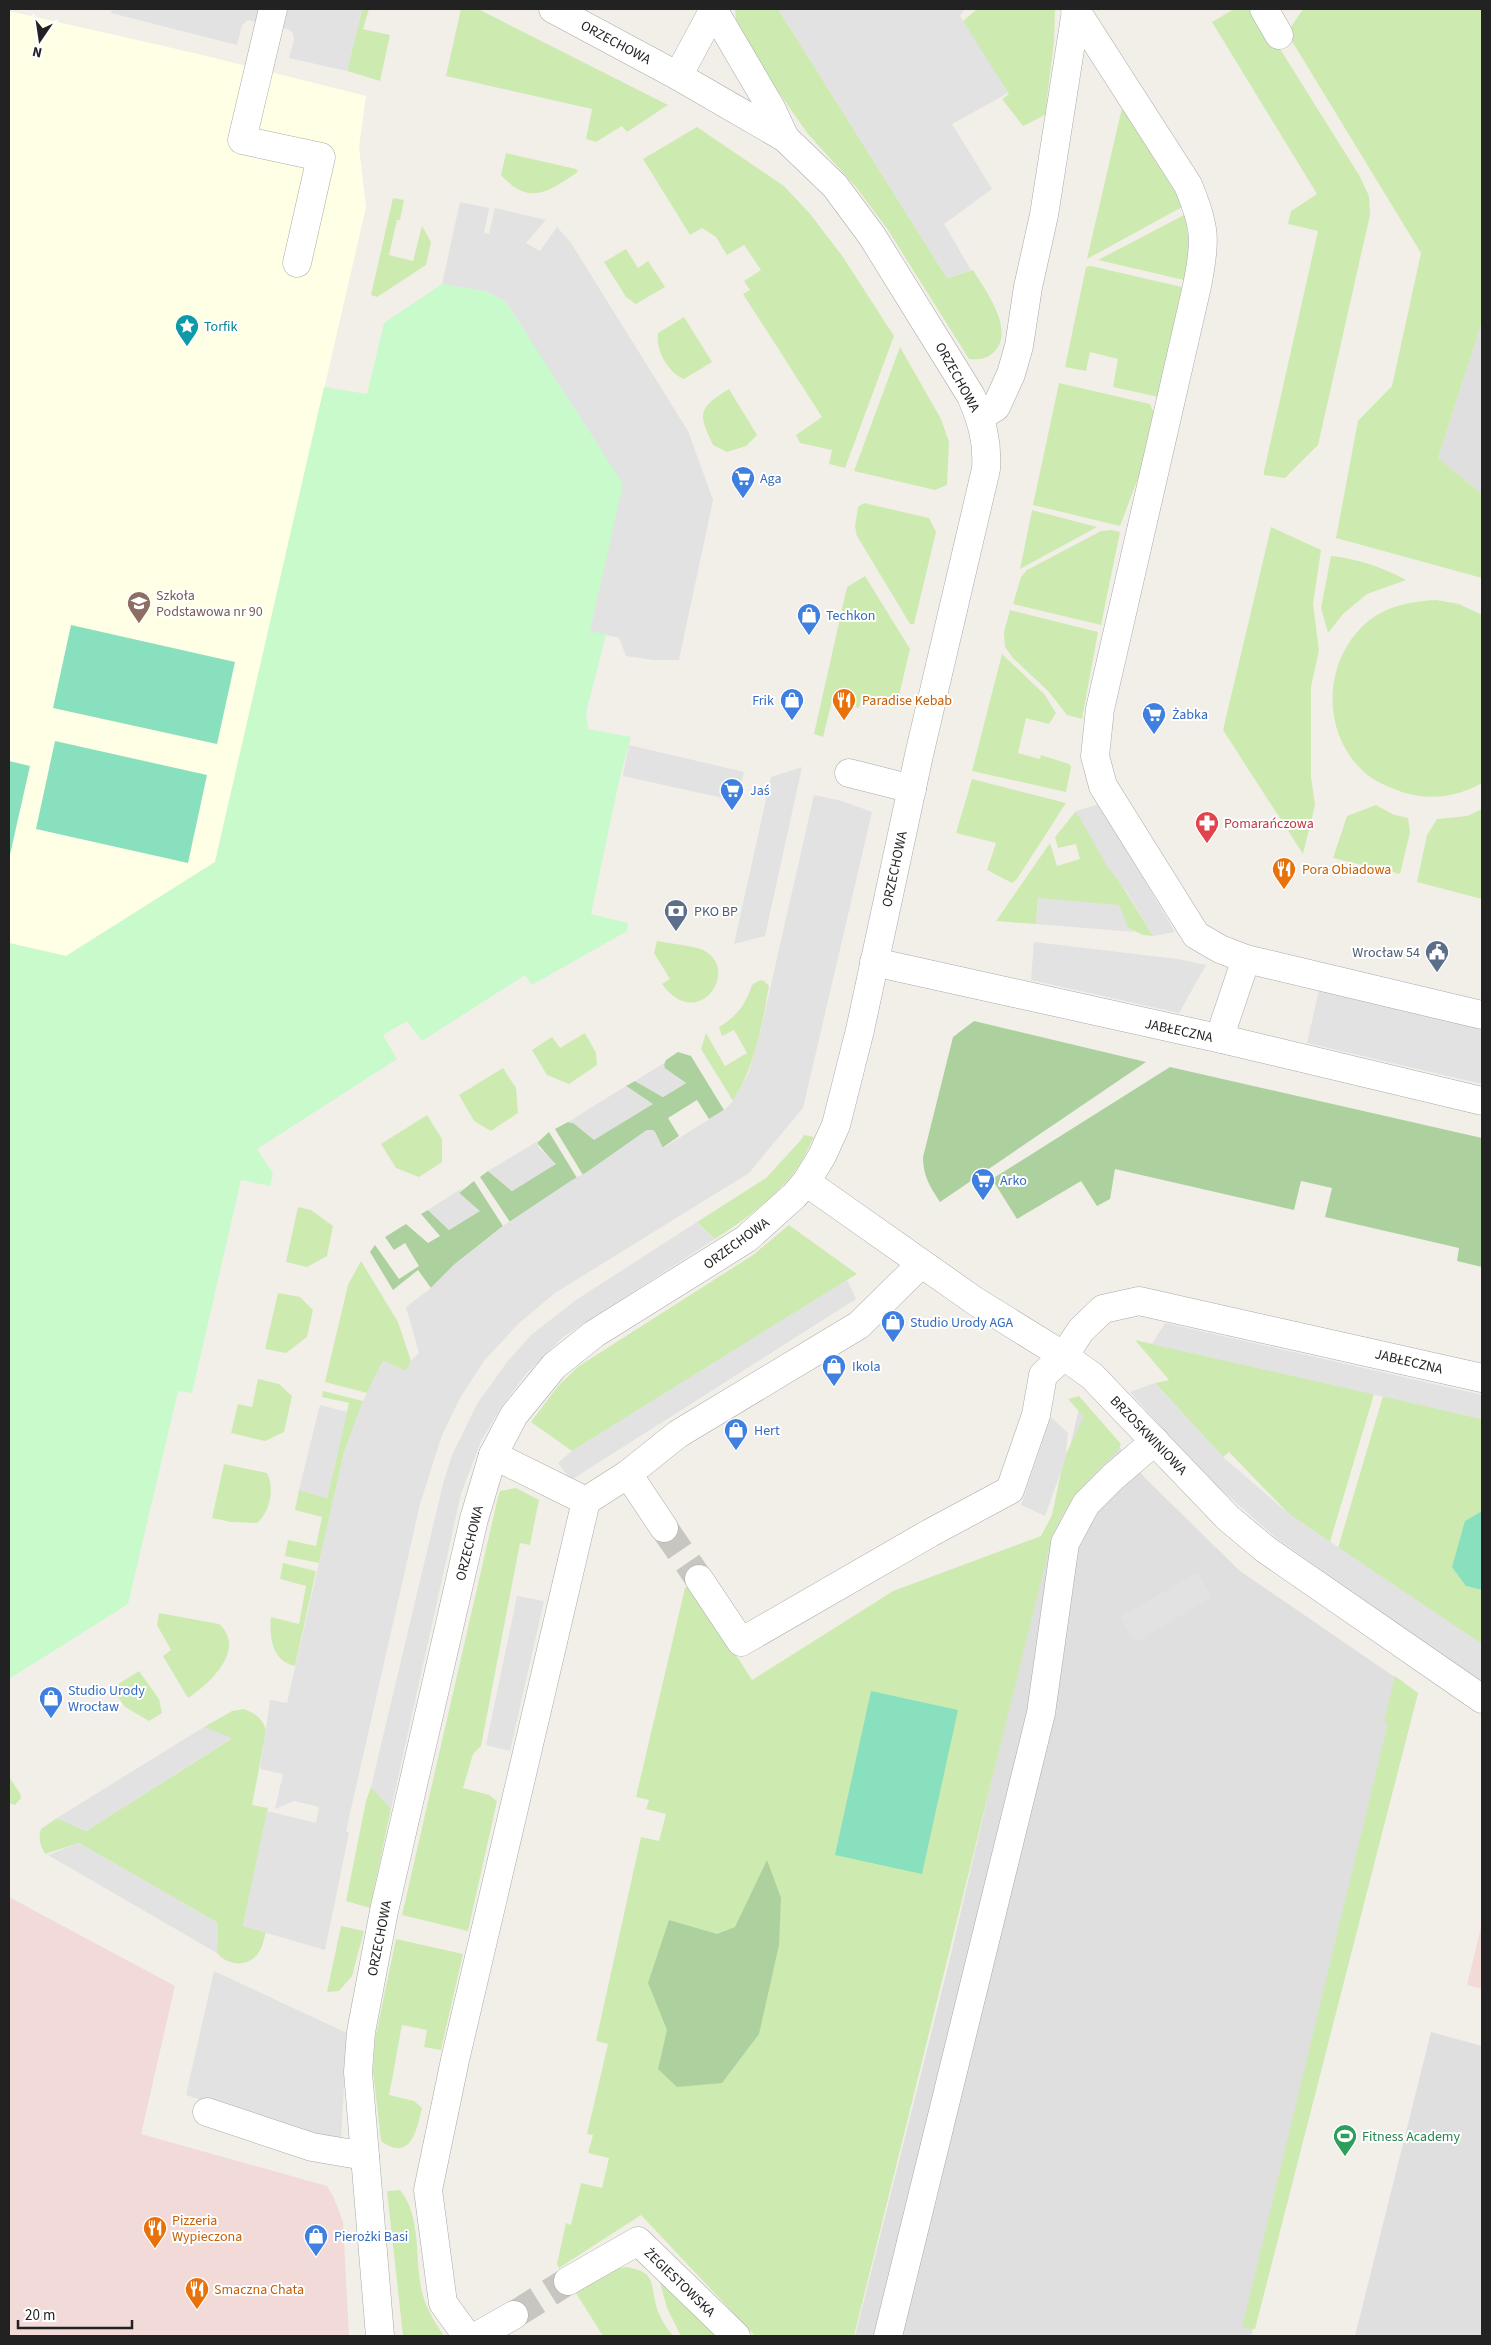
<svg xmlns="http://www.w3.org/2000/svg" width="1491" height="2345" font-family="'Source Sans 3',sans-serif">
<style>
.residential{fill:#e0dfdf}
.commercial{fill:#f2dad9}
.education{fill:#ffffe5}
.grass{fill:#cdebb0}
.forest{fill:#add19e}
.park{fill:#c8facc}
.pitch{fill:#88e0be}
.parking{fill:#e2e2e2}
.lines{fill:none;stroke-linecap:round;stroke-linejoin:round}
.minor-tunnel{stroke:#c8c6c1;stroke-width:28;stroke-dasharray:28 14;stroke-linecap:butt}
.minor-casing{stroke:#a9a9a9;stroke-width:29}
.minor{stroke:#fff;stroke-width:28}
.labels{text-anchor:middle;stroke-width:4;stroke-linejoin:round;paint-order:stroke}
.street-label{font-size:14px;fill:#222;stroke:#fff}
.culture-label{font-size:14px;fill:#0d838f;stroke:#fff;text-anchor:start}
.shop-label{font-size:14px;fill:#366cbe;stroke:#fff;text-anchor:start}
.education-label{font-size:14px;fill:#785e54;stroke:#fff;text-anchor:start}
.food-label{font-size:14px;fill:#c56008;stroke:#fff;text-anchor:start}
.health-label{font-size:14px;fill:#be3a42;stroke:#fff;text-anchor:start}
.service-label{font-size:14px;fill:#4e5e75;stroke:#fff;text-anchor:start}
.leisure-label{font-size:14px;fill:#27864d;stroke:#fff;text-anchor:start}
</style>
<rect width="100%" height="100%" fill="#f2efe9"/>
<g class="residential">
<polygon points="1482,322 1482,494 1438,458"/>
<polygon points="1081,1400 1145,1478 1240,1571 1418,1693 1251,2336 855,2336 949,1962"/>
<polygon points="1431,2032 1482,2046 1482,2336 1355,2336"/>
</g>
<g class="commercial">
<polygon points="9,1897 175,1986 141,2134 327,2186 333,2196 343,2221 349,2336 9,2336"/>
<polygon points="1482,1923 1482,1989 1467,1985"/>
</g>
<polygon class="education" points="9,11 194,53 366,96 359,147 366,207 215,862 66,956 9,943"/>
<g class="grass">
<polygon points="362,9 369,9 363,29 390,35 380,81 347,71"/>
<polygon points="461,9 478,9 668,105 627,132 622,126 596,142 586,139 592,109 446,76"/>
<path d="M735 9H778L947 278 973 270C985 290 1016 330 994 352 987 359 979 360 969 359L888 230 856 187 808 134 753 56 736 20Z"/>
<polygon points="977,9 1055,9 1054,42 1045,115 1023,126 1002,99 1009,94 962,22"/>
<polygon points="1234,9 1255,9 1359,175 1369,196 1370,215 1318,445 1285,478 1264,475 1264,471 1318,231 1288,224 1291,211 1317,194 1212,22"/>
<polygon points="1303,9 1482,9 1482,322 1438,458 1482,494 1482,578 1336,538 1358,421 1392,386 1421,253 1287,33"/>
<polygon points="1122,108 1184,206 1087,259"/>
<polygon points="697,127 784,186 811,215 843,257 894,336 845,468 829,464 832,450 800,443 796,435 822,417 743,294 750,290 744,281 761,270 744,245 727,255 716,237 702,228 690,235 643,159"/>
<path d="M506 153 576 169 578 172C549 191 530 207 501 175Z"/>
<polygon points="393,198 404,200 400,220 397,220 389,255 413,261 422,226 431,242 426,265 377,297 371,295"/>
<polygon points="1186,214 1189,248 1184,280 1098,260"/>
<polygon points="626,249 638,268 648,261 665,287 636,304 626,297 604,262"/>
<polygon points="1091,266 1182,287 1158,397 1113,387 1118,359 1090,352 1086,371 1065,367 1086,267"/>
<path d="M684 317 712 362 684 379C668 373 655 349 658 333Z"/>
<polygon points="900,347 941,419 949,442 947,485 935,490 854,471"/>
<polygon points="1059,383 1150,404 1154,413 1141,470 1120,526 1033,505"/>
<path d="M729 389 757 435 746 446 727 452 713 445C698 413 697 409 729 389Z"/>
<polygon points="864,503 929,518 936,532 914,624 910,624 857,536 855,527 858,507"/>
<polygon points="1032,510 1097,527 1020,569"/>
<polygon points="1271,527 1321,550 1313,604 1319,650 1311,687 1311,777 1315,805 1303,854 1223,730"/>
<polygon points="1111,530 1120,532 1101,625 1013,604 1021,577 1027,570 1101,531"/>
<path d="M1331 556C1359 559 1382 567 1406 580L1367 594 1343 614 1328 633 1321 608Z"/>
<polygon points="865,576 910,649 896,708 861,700 859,708 832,701 823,737 814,734 847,587"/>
<path d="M1436 600 1459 604 1482 615V783C1458 797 1428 801 1402 792 1388 787 1373 781 1362 770 1319 729 1324 655 1371 619 1390 605 1414 601 1436 600Z"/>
<polygon points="1010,610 1098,632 1082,719 1067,715 1049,692 1013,658 1005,647 1004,632"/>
<polygon points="1002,654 1045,695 1056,713 1049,724 1026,718 1018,753 1040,759 1041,755 1069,764 1071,767 1066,792 972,771"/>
<polygon points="972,779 1066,803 1017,879 1012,883 987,870 996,843 956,833"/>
<polygon points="1376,805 1392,814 1408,818 1410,832 1400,874 1333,858 1347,816"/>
<polygon points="1482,809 1482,899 1417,882 1427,835 1437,819 1467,816"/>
<path d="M1076 811C1101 854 1128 894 1153 936L1143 935 1128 928 1038 898 1036 924 996 921 1050 843 1057 866 1080 859 1076 844 1058 848 1055 837Z"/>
<path d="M657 941C668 943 694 946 703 950 742 969 698 1034 662 984L670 979 654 953Z"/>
<path d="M760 980 764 981 769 986C762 1026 755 1066 733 1101L701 1049 706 1033 725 1066 747 1053 734 1030 722 1036 719 1027C736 1017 746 1004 752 985Z"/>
<polygon points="585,1033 596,1053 597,1065 569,1084 547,1075 532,1050 552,1037 560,1048"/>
<polygon points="503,1068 516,1088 518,1113 491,1131 474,1121 459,1095"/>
<polygon points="427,1115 442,1139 442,1162 419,1177 396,1168 381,1144"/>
<path d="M804 1135 814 1137C808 1148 803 1161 795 1171 774 1199 744 1220 715 1239L697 1222 766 1178 801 1140Z"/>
<polygon points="298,1207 311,1210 333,1226 327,1256 307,1267 286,1262"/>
<polygon points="789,1225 857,1274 572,1451 531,1422 558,1386 579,1366 753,1255"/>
<polygon points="361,1261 398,1322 411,1361 406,1371 383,1361 367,1393 325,1382 348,1285"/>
<polygon points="278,1293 300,1297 313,1310 307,1337 286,1353 265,1349"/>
<polygon points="1135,1340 1374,1394 1330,1542 1289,1514 1229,1452 1223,1457 1155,1383 1169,1380"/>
<polygon points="258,1379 279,1384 292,1396 284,1432 265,1441 231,1433 238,1404 252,1407"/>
<polygon points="323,1391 363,1401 344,1453 319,1563 285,1556 288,1540 316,1546 322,1517 295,1510 299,1490 327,1498 349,1403 322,1397"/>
<path d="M1079 1396 1121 1444C1117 1455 1106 1461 1098 1470 1079 1490 1062 1510 1052 1537L854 2336H755L641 2215 559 2268 557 2264 566 2223 571 2225 581 2183 602 2188 609 2158 588 2153 593 2135 587 2134 608 2044 596 2041 641 1837 659 1841 666 1814 646 1809 649 1800 636 1797 685 1588 691 1584 752 1680 893 1591 1041 1536 1052 1515 1064 1458 1084 1417 1068 1399Z"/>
<polygon points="1383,1396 1482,1419 1482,1511 1465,1521 1466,1586 1482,1590 1482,1644 1338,1548"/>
<path d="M224 1464 267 1473C275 1489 270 1512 257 1523L231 1522 212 1518Z"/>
<polygon points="516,1488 539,1500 530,1545 520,1543 481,1746 473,1754 463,1788 489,1795 497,1801 468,1931 402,1915 498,1497 500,1491"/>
<path d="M283 1563 316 1571 295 1666C272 1661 269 1637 271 1617L299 1624 306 1586 280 1579Z"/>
<path d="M159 1613 219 1624C247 1649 210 1684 188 1698L163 1656 171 1650 157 1625Z"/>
<polygon points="139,1671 159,1699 162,1713 149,1721 125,1707 112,1688"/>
<polygon points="1395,1676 1418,1693 1255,2329 1242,2328 1388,1723 1384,1721"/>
<path d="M244 1709C256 1714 264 1719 266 1732L252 1805 268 1808 243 1926 266 1932C264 1938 263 1946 259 1952 249 1968 228 1966 217 1953L218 1923 79 1843 45 1854C40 1845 38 1839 41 1829L57 1818 86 1831 231 1739 204 1727 232 1711Z"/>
<polygon points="9,1777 20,1793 21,1798 15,1805 9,1803"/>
<polygon points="371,1787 391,1809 370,1908 346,1901 366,1801"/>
<polygon points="341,1926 364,1931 352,1976 339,1991 327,1992"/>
<path d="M396 1939 463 1954 441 2050 424 2047 427 2030 402 2025C397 2049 394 2072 389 2095L414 2101 422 2108C417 2129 411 2163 381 2141L373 2071 375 2039Z"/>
<path d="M400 2190C421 2216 415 2255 421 2287 424 2305 434 2321 444 2336H403L387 2191Z"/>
<path d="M627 2267C656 2273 650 2281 656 2305 659 2316 666 2328 673 2336H603L574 2290 614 2269Z"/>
<polygon points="659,2279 721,2336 681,2336 667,2308"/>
</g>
<g class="forest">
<path d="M974 1021 1146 1062 940 1202C930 1187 923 1176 923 1157L953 1037Z"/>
<polygon points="678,1052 691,1056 724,1110 709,1119 697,1100 668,1118 679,1136 662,1148 655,1132 647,1130 583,1175 555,1129 568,1122 573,1123 652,1104 626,1086 635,1081 663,1097 686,1083 663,1067 666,1060"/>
<polygon points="1170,1067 1482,1138 1482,1267 1457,1261 1459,1248 1325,1217 1332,1188 1301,1181 1294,1210 1115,1169 1110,1199 1097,1206 1081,1181 1017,1219 992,1179"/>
<polygon points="549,1132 577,1178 510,1222 480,1177 488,1171 512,1191 555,1164 537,1143"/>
<polygon points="474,1181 503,1226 455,1264 431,1288 418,1270 393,1290 370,1252 375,1245 399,1279 419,1266 405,1243 394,1250 385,1237 406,1224 428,1243 440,1236 421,1214 428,1210 449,1230 479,1211 459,1193"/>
<polygon points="767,1860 781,1898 779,1945 759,2034 722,2083 677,2087 658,2069 667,2030 648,1983 669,1920 717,1934 735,1927"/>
</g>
<polygon class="park" points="442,284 486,291 506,302 624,484 590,630 606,634 586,713 588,729 631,737 619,781 591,914 628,923 627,931 532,985 525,975 422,1041 407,1021 383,1035 397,1059 257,1149 273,1173 270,1186 241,1180 192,1393 178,1391 128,1604 9,1679 9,943 66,956 215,862 324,387 367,394 384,323"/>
<g class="pitch">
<polygon points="71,625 235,662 217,744 53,708"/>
<polygon points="55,741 207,775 188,863 36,829"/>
<polygon points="9,761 30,766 9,859"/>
<polygon points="1482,1511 1482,1590 1466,1586 1452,1567 1465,1521"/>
<polygon points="871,1691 958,1710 922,1874 835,1855"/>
</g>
<g class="parking">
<polygon points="112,9 362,9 347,71 289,58 294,40 293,33 288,29 248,20 242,25 237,45 111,13"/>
<polygon points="778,9 965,9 960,16 1008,93 952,124 992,189 944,224 971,270 947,278"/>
<polygon points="460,202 489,208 484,233 489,234 495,208 546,220 526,243 540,251 557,227 571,243 688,431 713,500 679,660 654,660 626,656 619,638 590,631 623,484 506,302 486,291 442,284"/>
<polygon points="629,745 744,772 737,801 623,776"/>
<polygon points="802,767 765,936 734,944 771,777"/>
<polygon points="814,795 842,801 872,812 803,1108 749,1173 555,1293 518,1324 484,1361 460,1398 442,1435 420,1504 346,1831 349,1833 325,1950 243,1926 267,1811 316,1823 319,1807 294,1801 275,1809 283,1774 260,1769 270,1700 287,1703 344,1453 363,1401 383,1361 406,1371 411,1361 419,1353 406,1307 431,1288 455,1264 503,1226 572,1180 587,1172 647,1130 653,1130 655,1132 663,1148 724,1110 733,1101 749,1072 761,1029"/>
<polygon points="1099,804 1175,932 1153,936 1127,892 1107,866 1076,811"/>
<polygon points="1038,898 1119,905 1128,928 1135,932 1036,924"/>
<polygon points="1034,942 1178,959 1206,965 1179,1013 1031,980"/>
<polygon points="1319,990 1482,1029 1482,1084 1307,1043"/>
<polygon points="664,1063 665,1069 686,1083 663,1097 635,1081"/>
<polygon points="626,1086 653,1104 594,1140 573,1123 568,1122"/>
<polygon points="538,1141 538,1147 556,1164 512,1191 488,1171"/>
<polygon points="462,1188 459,1193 480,1211 449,1230 428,1210"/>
<polygon points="697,1222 715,1239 563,1337 526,1374 502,1406 481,1441 461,1494 391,1809 371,1787 443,1484 452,1455 477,1404 507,1362 531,1335 576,1300"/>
<polygon points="847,1280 856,1299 571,1480 558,1463 572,1451"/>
<polygon points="1165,1323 1482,1395 1482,1419 1152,1344"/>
<polygon points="1155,1383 1223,1457 1289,1514 1482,1644 1482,1683 1275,1537 1201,1472 1130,1392"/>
<polygon points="320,1405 347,1412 327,1498 299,1490"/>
<polygon points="1051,1417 1068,1433 1065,1460 1045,1516 1021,1505"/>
<polygon points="1198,1572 1212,1597 1135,1643 1120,1617"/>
<polygon points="517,1596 544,1601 510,1751 486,1745"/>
<polygon points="204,1727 232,1738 86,1831 57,1818"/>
<polygon points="79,1843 218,1923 217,1953 48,1855"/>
<polygon points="214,1971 347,2033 341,2140 311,2138 186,2095"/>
</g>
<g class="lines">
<g class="minor-tunnel">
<polyline points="664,1528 699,1579"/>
<polyline points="514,2315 568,2281"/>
</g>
<g class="minor-casing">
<g id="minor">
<polyline points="273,9 242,140 321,157 297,263"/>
<polyline points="713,9 771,108 785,138"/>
<path d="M1075 9 1188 185C1206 228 1206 241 1197 286L1100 709 1095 756 1103 786 1196 935 1220 949 1246 959 1224 1024 1222 1039"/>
<polyline points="1264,9 1279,35"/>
<polyline points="678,76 714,9"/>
<polyline points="980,417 996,407 1011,374 1019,346 1028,287 1044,215 1076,11"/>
<polyline points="849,773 912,789"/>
<polyline points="1246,959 1482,1015"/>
<polyline points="874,962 1222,1039 1482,1101"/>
<polyline points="806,1182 975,1301 1064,1356 1092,1376 1228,1518 1265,1549 1482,1699"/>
<polyline points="493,1455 586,1501 628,1474 664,1528"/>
<polyline points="628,1474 678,1434 859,1325 921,1264"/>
<polyline points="699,1579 741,1642 930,1533 1010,1490 1036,1415 1043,1375 1064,1356 1081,1330 1103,1309 1139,1301 1482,1378"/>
<polyline points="207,2112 312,2147 365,2156"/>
<polyline points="568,2281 638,2241 736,2336"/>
<path d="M380 2336 358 2072 361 2032 384 1911 474 1519 493 1455 514 1415 554 1366 594 1334 746 1239 794 1196 806 1182 822 1156 836 1125 860 1030 919 755 986 469C988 443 982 421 971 396L872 236 835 186 785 138 678 76 553 9"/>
<polyline points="467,2336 443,2303 428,2190 455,2060 586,1501"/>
<polyline points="477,2336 514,2315"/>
<polyline points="888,2336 1041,1713 1065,1543 1086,1504 1113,1477 1155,1441"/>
</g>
</g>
<use href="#minor" class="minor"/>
</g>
<defs>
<g id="sight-pin" transform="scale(1.25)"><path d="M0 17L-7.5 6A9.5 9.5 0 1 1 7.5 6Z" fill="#0f9aa8" stroke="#fff"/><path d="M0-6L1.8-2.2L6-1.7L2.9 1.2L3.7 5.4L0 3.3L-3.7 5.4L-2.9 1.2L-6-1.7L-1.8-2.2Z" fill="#fff"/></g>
<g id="supermarket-pin" transform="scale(1.25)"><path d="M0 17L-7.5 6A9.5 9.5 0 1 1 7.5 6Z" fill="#3f7fe0" stroke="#fff"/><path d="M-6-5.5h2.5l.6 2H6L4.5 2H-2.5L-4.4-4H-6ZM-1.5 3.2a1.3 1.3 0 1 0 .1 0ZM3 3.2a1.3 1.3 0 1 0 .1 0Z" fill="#fff"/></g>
<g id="school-pin" transform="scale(1.25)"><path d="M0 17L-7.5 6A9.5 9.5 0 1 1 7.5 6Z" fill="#8d6e63" stroke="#fff"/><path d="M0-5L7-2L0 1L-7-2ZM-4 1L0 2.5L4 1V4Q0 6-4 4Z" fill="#fff"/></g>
<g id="shop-pin" transform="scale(1.25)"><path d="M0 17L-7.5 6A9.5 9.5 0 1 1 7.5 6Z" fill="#3f7fe0" stroke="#fff"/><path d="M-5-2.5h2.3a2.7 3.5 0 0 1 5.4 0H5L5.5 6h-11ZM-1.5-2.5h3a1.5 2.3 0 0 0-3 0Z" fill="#fff"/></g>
<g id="restaurant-pin" transform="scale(1.25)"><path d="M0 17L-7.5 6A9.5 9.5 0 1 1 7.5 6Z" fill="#e8710a" stroke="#fff"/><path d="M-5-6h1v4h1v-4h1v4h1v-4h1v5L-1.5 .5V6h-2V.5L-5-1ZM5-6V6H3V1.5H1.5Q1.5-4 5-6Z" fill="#fff"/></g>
<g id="pharmacy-pin" transform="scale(1.25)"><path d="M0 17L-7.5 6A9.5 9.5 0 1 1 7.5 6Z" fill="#e0444e" stroke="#fff"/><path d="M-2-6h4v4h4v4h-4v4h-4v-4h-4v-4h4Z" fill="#fff"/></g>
<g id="bank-pin" transform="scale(1.25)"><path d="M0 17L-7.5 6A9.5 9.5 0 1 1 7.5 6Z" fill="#5c6f8a" stroke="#fff"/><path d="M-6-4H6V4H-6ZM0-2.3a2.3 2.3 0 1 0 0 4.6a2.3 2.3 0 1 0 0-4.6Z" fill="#fff"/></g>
<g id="civic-pin" transform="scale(1.25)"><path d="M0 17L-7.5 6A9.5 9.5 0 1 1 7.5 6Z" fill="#5c6f8a" stroke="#fff"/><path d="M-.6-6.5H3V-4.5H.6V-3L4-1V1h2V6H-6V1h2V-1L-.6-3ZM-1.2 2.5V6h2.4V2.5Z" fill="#fff"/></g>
<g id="stadium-pin" transform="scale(1.25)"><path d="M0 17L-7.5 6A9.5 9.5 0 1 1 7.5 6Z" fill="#2e9e5b" stroke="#fff"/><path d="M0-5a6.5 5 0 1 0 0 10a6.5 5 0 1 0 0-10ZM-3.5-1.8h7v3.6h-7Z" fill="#fff"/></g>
</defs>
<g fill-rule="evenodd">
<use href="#sight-pin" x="187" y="326"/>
<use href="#supermarket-pin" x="743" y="478"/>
<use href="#school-pin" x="139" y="603"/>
<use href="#shop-pin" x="809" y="615"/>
<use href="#shop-pin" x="792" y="700"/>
<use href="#restaurant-pin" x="844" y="700"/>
<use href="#supermarket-pin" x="1154" y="714"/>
<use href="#supermarket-pin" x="732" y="790"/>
<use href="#pharmacy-pin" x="1207" y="823"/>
<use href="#restaurant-pin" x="1284" y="869"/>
<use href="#bank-pin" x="676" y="911"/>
<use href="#civic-pin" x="1437" y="952"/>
<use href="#supermarket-pin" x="983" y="1180"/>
<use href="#shop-pin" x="893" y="1322"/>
<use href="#shop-pin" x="834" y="1366"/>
<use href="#shop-pin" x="736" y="1430"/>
<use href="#shop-pin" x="51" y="1698"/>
<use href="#stadium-pin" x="1345" y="2136"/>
<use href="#restaurant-pin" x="155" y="2228"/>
<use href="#shop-pin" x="316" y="2236"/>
<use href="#restaurant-pin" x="197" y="2289"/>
</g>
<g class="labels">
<g class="street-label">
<text transform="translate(616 42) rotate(28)" y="5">ORZECHOWA</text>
<text transform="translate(958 377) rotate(61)" y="5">ORZECHOWA</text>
<text transform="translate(894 869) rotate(-78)" y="5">ORZECHOWA</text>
<text transform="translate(1179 1030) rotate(12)" y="5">JABŁECZNA</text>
<text transform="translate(736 1243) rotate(-36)" y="5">ORZECHOWA</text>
<text transform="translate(1409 1361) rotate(13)" y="5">JABŁECZNA</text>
<text transform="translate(1149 1435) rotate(46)" y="5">BRZOSKWINIOWA</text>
<text transform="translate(469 1543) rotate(-76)" y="5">ORZECHOWA</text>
<text transform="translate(379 1938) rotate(-79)" y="5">ORZECHOWA</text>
<text transform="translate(680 2282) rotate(44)" y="5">ŻEGIESTOWSKA</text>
</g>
<g class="culture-label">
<text x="204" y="331">Torfik</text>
</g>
<g class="shop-label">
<text x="760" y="483">Aga</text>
<text x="826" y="620">Techkon</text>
<text x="774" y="705" text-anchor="end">Frik</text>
<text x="1172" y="719">Żabka</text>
<text x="750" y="795">Jaś</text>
<text x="1000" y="1185">Arko</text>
<text x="910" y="1327">Studio Urody AGA</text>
<text x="852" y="1371">Ikola</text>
<text x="754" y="1435">Hert</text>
<text x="68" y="1695">Studio Urody<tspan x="68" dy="16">Wrocław</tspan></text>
<text x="334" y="2241">Pierożki Basi</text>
</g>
<g class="education-label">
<text x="156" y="600">Szkoła<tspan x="156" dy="16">Podstawowa nr 90</tspan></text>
</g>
<g class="food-label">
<text x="862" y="705">Paradise Kebab</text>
<text x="1302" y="874">Pora Obiadowa</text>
<text x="172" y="2225">Pizzeria<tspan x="172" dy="16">Wypieczona</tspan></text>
<text x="214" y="2294">Smaczna Chata</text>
</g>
<g class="health-label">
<text x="1224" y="828">Pomarańczowa</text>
</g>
<g class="service-label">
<text x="694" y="916">PKO BP</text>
<text x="1420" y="957" text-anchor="end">Wrocław 54</text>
</g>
<g class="leisure-label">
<text x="1362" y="2141">Fitness Academy</text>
</g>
</g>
<rect width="1491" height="2345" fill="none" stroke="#222222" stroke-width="20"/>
<g transform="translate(40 40) rotate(193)" stroke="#ffffff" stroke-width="4" paint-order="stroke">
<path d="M0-4L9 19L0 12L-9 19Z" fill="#222222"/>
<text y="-8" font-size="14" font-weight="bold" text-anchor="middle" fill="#222222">N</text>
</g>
<path d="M18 2320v8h114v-8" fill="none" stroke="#222222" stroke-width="2.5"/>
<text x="25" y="2320" font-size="15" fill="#222222" stroke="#ffffff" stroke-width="4" paint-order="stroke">20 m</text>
</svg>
